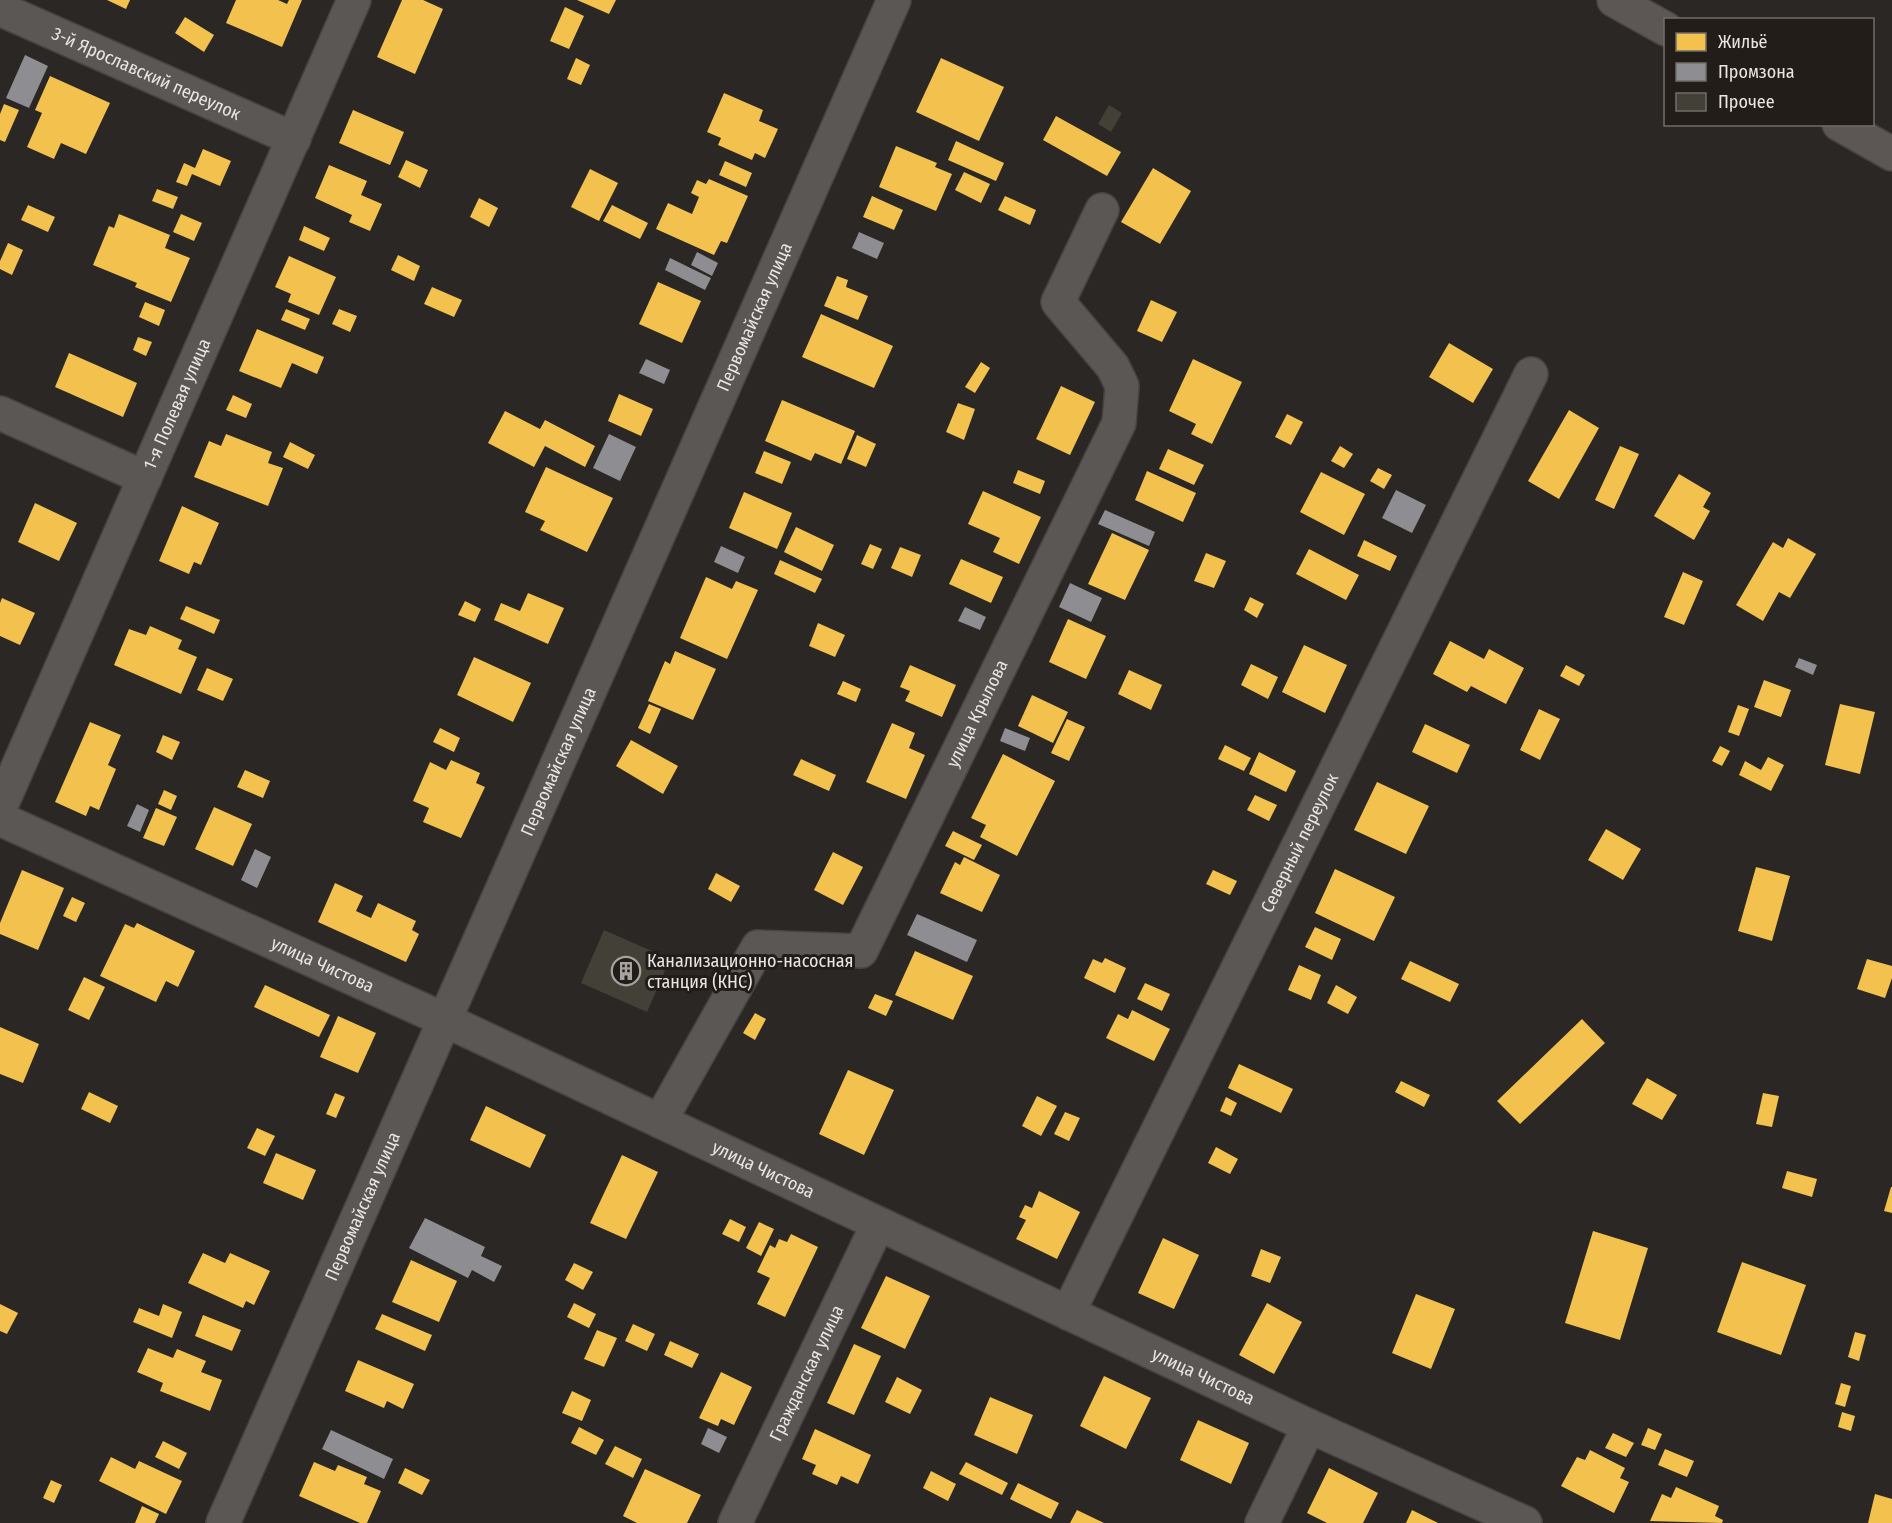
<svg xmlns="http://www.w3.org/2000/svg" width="1892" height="1523" font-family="'Fira Sans Condensed',sans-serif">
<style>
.homes{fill:#f2c14e}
.industry{fill:#8d8d92}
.building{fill:#434038}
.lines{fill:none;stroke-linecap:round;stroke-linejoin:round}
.street-casing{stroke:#464340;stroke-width:36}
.secondary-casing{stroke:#464340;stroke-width:36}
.street{stroke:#5a5755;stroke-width:33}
.secondary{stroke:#5c5754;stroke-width:33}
.labels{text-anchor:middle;stroke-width:6;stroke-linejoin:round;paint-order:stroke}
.street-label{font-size:18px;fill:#e9e5e2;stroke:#231d19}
.poi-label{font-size:18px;fill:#e9e5e2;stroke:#231d19;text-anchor:start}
</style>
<rect width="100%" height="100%" fill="#2a2724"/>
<g class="homes">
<polygon points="107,0 130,0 126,9"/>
<polygon points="236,0 278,0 287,4 289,0 302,0 282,47 226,23"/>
<polygon points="402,0 423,0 443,9 415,74 377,57"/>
<polygon points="577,0 616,0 609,14"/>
<polygon points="565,7 584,16 569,49 550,41"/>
<polygon points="185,17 214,35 204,52 175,33"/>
<polygon points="576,58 590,65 581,85 567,79"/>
<polygon points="941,58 1004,87 979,141 916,112"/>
<polygon points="50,76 110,103 86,154 61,143 54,159 27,147 42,113 35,110"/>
<polygon points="724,93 763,110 759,121 778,129 765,158 755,153 752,160 718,145 721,138 707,132"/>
<polygon points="4,104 19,110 5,142 0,140 0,114"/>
<polygon points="353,110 404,132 390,165 339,143"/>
<polygon points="1056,116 1121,152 1107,176 1043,140"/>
<polygon points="956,141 1004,163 996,181 948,160"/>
<polygon points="896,146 937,163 935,167 952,174 936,211 879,187"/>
<polygon points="203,149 231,161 220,186 192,174 187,186 176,182 184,163 195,168"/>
<polygon points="406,160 428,170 420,188 398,177"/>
<polygon points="725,161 752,173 746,187 719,175"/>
<polygon points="329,165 367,181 361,195 382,204 370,231 349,222 352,215 315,198"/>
<polygon points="1153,168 1191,191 1160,244 1121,222"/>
<polygon points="590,169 618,183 599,221 571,207"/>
<polygon points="964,172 990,184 981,203 955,190"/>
<polygon points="709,179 748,196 727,243 721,241 714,255 656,229 668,203 692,214 699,197 691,193 697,180 706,184"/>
<polygon points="157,189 178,197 173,209 152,201"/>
<polygon points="872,196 903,210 894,230 863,217"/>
<polygon points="1005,196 1036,210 1030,225 998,210"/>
<polygon points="479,198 498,208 489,227 470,217"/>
<polygon points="28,205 55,217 48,232 21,220"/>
<polygon points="612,205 648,223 640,239 603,221"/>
<polygon points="119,214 170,235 165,248 190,258 171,302 135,287 137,283 93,265 109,226 114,228"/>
<polygon points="181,214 202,223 194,241 173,232"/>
<polygon points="304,226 330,238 324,251 299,240"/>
<polygon points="8,243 23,250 12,275 0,269 0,261"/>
<polygon points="398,255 420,266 414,281 391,270"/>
<polygon points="289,256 336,277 319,315 288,302 291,294 275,287"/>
<polygon points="837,276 848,280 846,287 868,296 858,320 824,306"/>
<polygon points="658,282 701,301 682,343 639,324"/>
<polygon points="432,287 462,300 454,317 424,304"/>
<polygon points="1151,300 1177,312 1162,342 1137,331"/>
<polygon points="145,302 165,310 159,326 139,317"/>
<polygon points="286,309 310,319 305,330 281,320"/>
<polygon points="339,309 357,316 350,332 332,324"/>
<polygon points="821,314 893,346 874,388 802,357"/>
<polygon points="257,329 324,357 317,374 292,363 281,388 239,371"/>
<polygon points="138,337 152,342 146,356 133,350"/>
<polygon points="1449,343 1493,369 1473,403 1429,377"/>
<polygon points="69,353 137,383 123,417 55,387"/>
<polygon points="1193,359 1242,382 1212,444 1191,434 1196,424 1169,411"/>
<polygon points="981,362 990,368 975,393 965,387"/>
<polygon points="1061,386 1095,402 1070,455 1036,439"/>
<polygon points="619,394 653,409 641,436 608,421"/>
<polygon points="233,395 252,404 246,418 226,410"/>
<polygon points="782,400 855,431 841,464 815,453 811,461 765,441"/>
<polygon points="958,403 975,409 964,440 946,432"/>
<polygon points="1569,410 1599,428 1559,499 1528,481"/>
<polygon points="505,411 540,429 545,420 595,446 585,467 545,446 534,467 488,443"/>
<polygon points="1287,414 1303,422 1291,445 1275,437"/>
<polygon points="226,434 272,452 268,463 283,468 268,506 194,477 209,441 221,446"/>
<polygon points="857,435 876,444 866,467 847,459"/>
<polygon points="290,442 315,455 308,469 283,457"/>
<polygon points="1340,446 1353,454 1344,468 1331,461"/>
<polygon points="1620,446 1639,454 1614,509 1595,500"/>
<polygon points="1168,449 1204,465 1194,485 1159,469"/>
<polygon points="764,451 791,462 782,484 755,473"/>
<polygon points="546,467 613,498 587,552 540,530 545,521 525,512"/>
<polygon points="1378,468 1392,475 1384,489 1370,481"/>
<polygon points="1018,470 1045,481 1040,494 1013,483"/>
<polygon points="1147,471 1196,493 1183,522 1135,500"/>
<polygon points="1321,472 1365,494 1344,535 1300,512"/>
<polygon points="1679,474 1711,493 1703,507 1710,511 1694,540 1654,516"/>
<polygon points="983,491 1041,517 1019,564 993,552 1000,538 968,524"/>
<polygon points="744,492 792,513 777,549 729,528"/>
<polygon points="35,503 77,523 59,561 18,542"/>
<polygon points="182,506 219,523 201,565 194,562 189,574 159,561"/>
<polygon points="796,527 834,545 822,571 784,552"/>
<polygon points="1112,533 1149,550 1125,600 1088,584"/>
<polygon points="1788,538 1816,554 1790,598 1779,592 1763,621 1736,605 1773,542 1783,548"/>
<polygon points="1364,540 1397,556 1390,571 1357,556"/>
<polygon points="870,544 882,549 873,569 861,564"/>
<polygon points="900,547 921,555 912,577 891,568"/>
<polygon points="1309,549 1359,575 1346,600 1296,574"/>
<polygon points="1206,553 1226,561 1214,588 1194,581"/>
<polygon points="961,559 1003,577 991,603 949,584"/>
<polygon points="780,560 822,579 815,593 774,574"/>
<polygon points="1683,572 1703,581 1684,625 1664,617"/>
<polygon points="706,577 732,589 736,581 758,590 727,659 680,638"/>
<polygon points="528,593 564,608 548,644 494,620 501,603 520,611"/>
<polygon points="1250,597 1264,604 1257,618 1244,610"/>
<polygon points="2,598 35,613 20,645 0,636 0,603"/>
<polygon points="465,601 481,609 475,622 458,615"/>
<polygon points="186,606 220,620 214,634 180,619"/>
<polygon points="1068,619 1106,636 1086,679 1049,662"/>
<polygon points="818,623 845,635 835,657 809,646"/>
<polygon points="150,626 182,640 178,649 197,657 181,694 114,665 129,629 146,635"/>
<polygon points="1450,641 1484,659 1489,649 1524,668 1506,704 1471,686 1467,692 1433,674"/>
<polygon points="1304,645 1347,665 1325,713 1282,692"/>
<polygon points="675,651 716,669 693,720 648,701 665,661 670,664"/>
<polygon points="474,657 531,683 513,722 457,695"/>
<polygon points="1251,664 1278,677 1268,699 1241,685"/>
<polygon points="910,665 956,685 942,717 905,701 910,691 900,687"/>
<polygon points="1566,665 1585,675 1579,686 1560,676"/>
<polygon points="207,668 233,679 223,701 197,690"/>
<polygon points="1129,670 1162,685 1151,710 1118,694"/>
<polygon points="1764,680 1791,690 1781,717 1754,707"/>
<polygon points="843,681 861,689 856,702 837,694"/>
<polygon points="1032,695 1068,712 1053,743 1018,726"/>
<polygon points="649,704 661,709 650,734 638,728"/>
<polygon points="1840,704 1875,712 1860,774 1825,765"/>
<polygon points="1738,705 1749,709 1739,736 1728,732"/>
<polygon points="1539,709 1560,719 1540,760 1520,750"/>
<polygon points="1067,719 1085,727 1069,761 1051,753"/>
<polygon points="90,722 121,735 108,765 116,769 99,810 90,806 86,816 55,802"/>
<polygon points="892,723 915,733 909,748 925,755 906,799 866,782"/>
<polygon points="1425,724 1470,745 1457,773 1412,752"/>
<polygon points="440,728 460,738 454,752 433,742"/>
<polygon points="163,735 180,742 172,760 156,752"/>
<polygon points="631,740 678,766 663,794 616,766"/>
<polygon points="1225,745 1251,758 1244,771 1218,759"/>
<polygon points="1720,746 1730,751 1722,766 1712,761"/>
<polygon points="1259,752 1296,771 1286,792 1249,774"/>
<polygon points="1003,754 1055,781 1017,856 980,837 986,825 971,818"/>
<polygon points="1768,757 1784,765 1771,791 1739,775 1745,761 1761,770"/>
<polygon points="801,759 836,775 829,791 793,775"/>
<polygon points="451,760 480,773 476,783 485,787 461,838 423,822 429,808 413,801 430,762 446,770"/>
<polygon points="245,770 270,781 263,798 237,787"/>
<polygon points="1377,782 1429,806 1406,854 1354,830"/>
<polygon points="164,790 177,796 171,810 158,804"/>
<polygon points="1255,795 1277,805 1269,821 1247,810"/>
<polygon points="214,807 252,824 233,866 195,849"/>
<polygon points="156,808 177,817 164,846 143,838"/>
<polygon points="1606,829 1641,849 1623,880 1588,860"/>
<polygon points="953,831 982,845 974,860 945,846"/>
<polygon points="833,852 863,867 843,905 814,890"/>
<polygon points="964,857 1000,875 982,912 940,893 955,862 960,865"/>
<polygon points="1756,867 1790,876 1772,941 1738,931"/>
<polygon points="1335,869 1395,897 1374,941 1315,913"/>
<polygon points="22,870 64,888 38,950 0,934 0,923"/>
<polygon points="1213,870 1237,881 1230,895 1206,884"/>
<polygon points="716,873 740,886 731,902 708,889"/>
<polygon points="335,883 363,896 356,911 371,918 378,903 416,921 412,930 419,934 406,962 318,922"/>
<polygon points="72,897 85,903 76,922 63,916"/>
<polygon points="137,923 195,951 178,987 166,981 156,1002 100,976 125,924 134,928"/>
<polygon points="1315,927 1341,939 1332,960 1305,947"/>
<polygon points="915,951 973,976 953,1020 895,995"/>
<polygon points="1105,958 1126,968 1115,993 1084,978 1093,959 1102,963"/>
<polygon points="1867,959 1892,966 1892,978 1885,998 1857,989"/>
<polygon points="1410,961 1459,984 1450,1002 1401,979"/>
<polygon points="1299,965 1321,975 1311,1000 1288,990"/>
<polygon points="84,977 105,987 89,1020 68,1010"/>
<polygon points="1145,983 1170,994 1162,1011 1137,999"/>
<polygon points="265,985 330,1015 319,1037 254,1007"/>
<polygon points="1336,985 1357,997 1348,1014 1327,1003"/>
<polygon points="875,994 893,1001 886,1016 868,1008"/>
<polygon points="1132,1010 1170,1029 1154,1061 1106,1038 1118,1014 1128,1019"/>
<polygon points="755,1013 766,1019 755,1040 743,1033"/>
<polygon points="338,1016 376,1033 358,1073 320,1057"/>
<polygon points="1582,1019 1605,1043 1520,1124 1497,1101"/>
<polygon points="0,1027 39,1044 23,1083 0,1074"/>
<polygon points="1239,1064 1293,1089 1281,1113 1228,1088"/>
<polygon points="848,1070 894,1090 864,1155 819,1134"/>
<polygon points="1647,1078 1677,1095 1662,1120 1632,1104"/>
<polygon points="1401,1081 1430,1095 1424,1107 1395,1092"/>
<polygon points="89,1092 118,1106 110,1123 81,1109"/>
<polygon points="335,1093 345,1097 336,1118 326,1114"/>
<polygon points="1763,1093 1779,1096 1772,1127 1756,1124"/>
<polygon points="1037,1096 1057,1106 1041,1136 1022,1126"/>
<polygon points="1226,1097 1237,1103 1231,1116 1220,1111"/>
<polygon points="486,1106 546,1135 530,1168 470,1140"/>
<polygon points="1065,1112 1080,1118 1069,1141 1054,1134"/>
<polygon points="257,1128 275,1136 265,1156 247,1148"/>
<polygon points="1216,1147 1238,1159 1230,1174 1208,1163"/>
<polygon points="276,1153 316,1170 303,1200 263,1183"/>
<polygon points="622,1155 658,1172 626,1239 590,1223"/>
<polygon points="1787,1171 1817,1179 1812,1197 1782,1188"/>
<polygon points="1891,1187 1892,1187 1892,1213 1884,1211"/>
<polygon points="1039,1191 1080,1212 1057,1259 1016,1239 1026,1220 1019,1217 1025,1205 1032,1208"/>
<polygon points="730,1219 746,1227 739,1242 722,1234"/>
<polygon points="759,1222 774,1229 761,1256 746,1248"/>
<polygon points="1593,1231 1648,1248 1620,1340 1565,1323"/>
<polygon points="791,1234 818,1247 785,1317 757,1304 770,1278 757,1272 770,1245 775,1248 779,1239 787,1242"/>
<polygon points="1163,1238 1199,1255 1174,1309 1138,1293"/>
<polygon points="1261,1249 1281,1257 1270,1283 1251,1276"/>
<polygon points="203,1253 225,1263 230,1253 270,1271 254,1305 246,1301 243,1308 188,1283"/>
<polygon points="411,1260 457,1281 439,1322 392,1302"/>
<polygon points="1742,1262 1806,1285 1781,1355 1717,1332"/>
<polygon points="574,1263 593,1272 583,1290 565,1280"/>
<polygon points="886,1276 930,1296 905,1349 861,1328"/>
<polygon points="1416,1294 1455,1309 1431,1369 1392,1353"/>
<polygon points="574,1303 596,1314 589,1328 567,1317"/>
<polygon points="1267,1303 1302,1322 1274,1374 1239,1355"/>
<polygon points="0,1304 18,1313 7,1334 0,1331"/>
<polygon points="163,1304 182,1312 172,1338 133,1322 139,1308 159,1316"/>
<polygon points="382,1314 432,1335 425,1351 375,1329"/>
<polygon points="203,1315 241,1330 232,1351 195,1336"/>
<polygon points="633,1324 655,1334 647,1351 625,1341"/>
<polygon points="597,1330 617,1338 604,1367 584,1359"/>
<polygon points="1855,1332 1866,1335 1859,1361 1848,1357"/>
<polygon points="670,1341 699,1354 692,1368 664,1355"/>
<polygon points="854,1344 881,1356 854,1415 827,1403"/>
<polygon points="148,1348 173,1358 177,1349 206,1361 201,1372 222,1380 210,1411 160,1391 163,1383 137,1372"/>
<polygon points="358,1360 414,1384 403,1409 387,1401 384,1408 345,1391"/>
<polygon points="721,1372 752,1387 734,1425 721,1419 718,1426 699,1418"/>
<polygon points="1104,1376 1151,1398 1126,1449 1080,1426"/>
<polygon points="897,1377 922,1390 910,1414 885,1402"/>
<polygon points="1841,1383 1851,1386 1845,1407 1835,1404"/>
<polygon points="572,1391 591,1400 582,1421 562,1413"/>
<polygon points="990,1397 1033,1415 1017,1454 974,1435"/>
<polygon points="1842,1412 1855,1416 1851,1431 1838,1427"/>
<polygon points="1198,1420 1249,1443 1231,1484 1180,1460"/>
<polygon points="579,1427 604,1440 596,1455 571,1443"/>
<polygon points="1648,1428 1662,1434 1655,1450 1641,1445"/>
<polygon points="815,1429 871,1455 858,1484 841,1476 837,1485 812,1474 816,1465 802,1459"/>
<polygon points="1613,1433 1634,1443 1626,1457 1605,1448"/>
<polygon points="163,1441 187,1453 179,1469 155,1457"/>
<polygon points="615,1446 642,1459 633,1478 605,1464"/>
<polygon points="1665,1449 1694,1461 1687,1477 1658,1465"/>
<polygon points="1590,1450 1625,1468 1620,1478 1629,1482 1614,1513 1561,1486 1577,1457 1585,1460"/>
<polygon points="111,1457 135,1469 139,1461 182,1481 166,1514 99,1481"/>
<polygon points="314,1462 335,1471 338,1465 367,1477 364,1484 381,1491 367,1523 360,1523 299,1496"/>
<polygon points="966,1462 1008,1483 1002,1495 959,1474"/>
<polygon points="405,1468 430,1480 422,1495 398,1483"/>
<polygon points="1329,1468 1378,1493 1363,1523 1327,1523 1307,1513"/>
<polygon points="645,1469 701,1495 687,1523 637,1523 623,1516"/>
<polygon points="931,1471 956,1484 948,1501 923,1488"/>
<polygon points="51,1480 62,1485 54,1503 43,1498"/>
<polygon points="1018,1483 1059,1503 1051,1519 1010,1499"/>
<polygon points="1676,1487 1719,1506 1715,1516 1723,1520 1722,1523 1650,1521 1662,1494 1671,1498"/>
<polygon points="1875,1494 1892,1499 1892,1523 1868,1523"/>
<polygon points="142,1506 159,1514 155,1523 135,1523"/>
<polygon points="1077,1510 1104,1523 1070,1523"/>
<polygon points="1412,1510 1438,1523 1406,1523"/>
</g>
<g class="industry">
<polygon points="25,55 48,66 29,108 6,98"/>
<polygon points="859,232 884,243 877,259 852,248"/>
<polygon points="697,252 718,263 712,276 691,265"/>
<polygon points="670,258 711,278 705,290 665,270"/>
<polygon points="646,359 670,370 664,384 639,373"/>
<polygon points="609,434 636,447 620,481 593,468"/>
<polygon points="1396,490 1426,505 1412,533 1382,518"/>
<polygon points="1105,510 1155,532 1149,546 1098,524"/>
<polygon points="721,546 745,557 738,573 714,562"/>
<polygon points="1070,583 1102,598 1091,622 1059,607"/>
<polygon points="965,607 986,617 980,630 958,621"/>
<polygon points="1799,658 1817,665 1813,675 1795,667"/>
<polygon points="1005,728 1030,738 1025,751 1000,741"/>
<polygon points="137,804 149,810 140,832 127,826"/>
<polygon points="255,849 271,857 257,888 241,880"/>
<polygon points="917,914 977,940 967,962 907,935"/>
<polygon points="425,1218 485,1247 481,1256 502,1266 494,1282 472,1270 468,1278 409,1248"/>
<polygon points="708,1428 727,1437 719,1453 701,1444"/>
<polygon points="331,1430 393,1459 384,1479 322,1449"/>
</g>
<g class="building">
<polygon points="1109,105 1122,113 1111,132 1098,124"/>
<polygon points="604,930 670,959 647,1012 581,983"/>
</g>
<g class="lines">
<g class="street-casing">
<g id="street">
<path id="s1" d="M0 9 294 139"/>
<polyline points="0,413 145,478"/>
<path id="s2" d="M0 808 354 0"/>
<path id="s3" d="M0 819 445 1020 1309 1426 1525 1523"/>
<path id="s4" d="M660 1121 758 947 861 951 1119 423 1122 386 1113 367 1058 302 1102 210"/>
<path id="s5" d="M1068 1313 1531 374"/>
<path id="s6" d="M223 1523 894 0"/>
<path id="s7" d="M735 1523 878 1224"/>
<polyline points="1262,1523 1309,1426"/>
</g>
</g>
<g class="secondary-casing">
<g id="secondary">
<polyline points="1614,0 1666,29"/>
<polyline points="1839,124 1892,154"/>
</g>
</g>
<use href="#street" class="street"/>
<use href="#secondary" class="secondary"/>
</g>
<defs>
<g id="building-ring" transform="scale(1.5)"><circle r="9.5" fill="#231d19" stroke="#a6a2a0" stroke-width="1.5"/><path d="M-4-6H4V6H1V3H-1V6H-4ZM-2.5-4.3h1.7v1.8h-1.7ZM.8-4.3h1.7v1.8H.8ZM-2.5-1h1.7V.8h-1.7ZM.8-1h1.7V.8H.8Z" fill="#a6a2a0"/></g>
</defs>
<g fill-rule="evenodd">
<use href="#building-ring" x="626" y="971"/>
</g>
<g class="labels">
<g class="street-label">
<text dy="6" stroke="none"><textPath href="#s1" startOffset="160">3-й Ярославский переулок</textPath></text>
<text dy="6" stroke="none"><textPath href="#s6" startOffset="1318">Первомайская улица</textPath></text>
<text dy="6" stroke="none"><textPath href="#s2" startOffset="441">1-я Полевая улица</textPath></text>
<text dy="6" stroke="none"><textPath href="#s4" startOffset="567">улица Крылова</textPath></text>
<text dy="6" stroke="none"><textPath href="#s6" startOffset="832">Первомайская улица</textPath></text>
<text dy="6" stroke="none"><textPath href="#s5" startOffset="524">Северный переулок</textPath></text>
<text dy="6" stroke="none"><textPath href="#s3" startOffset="354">улица Чистова</textPath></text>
<text dy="6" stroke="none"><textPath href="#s3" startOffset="840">улица Чистова</textPath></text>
<text dy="6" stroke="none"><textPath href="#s6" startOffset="346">Первомайская улица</textPath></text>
<text dy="6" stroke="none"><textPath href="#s7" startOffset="166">Гражданская улица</textPath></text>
<text dy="6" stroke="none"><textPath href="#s3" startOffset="1326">улица Чистова</textPath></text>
</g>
<g class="poi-label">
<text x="647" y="967">Канализационно-насосная<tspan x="647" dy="21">станция (КНС)</tspan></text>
</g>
</g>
<rect x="1664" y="18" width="210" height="108" fill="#231d19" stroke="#726d69" stroke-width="1.5"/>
<rect x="1676" y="33" width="30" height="18" fill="#f2c14e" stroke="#726d69" stroke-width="1.5"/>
<text x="1718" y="48" font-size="18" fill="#e9e5e2">Жильё</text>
<rect x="1676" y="63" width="30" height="18" fill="#8d8d92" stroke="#726d69" stroke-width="1.5"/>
<text x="1718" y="78" font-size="18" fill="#e9e5e2">Промзона</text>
<rect x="1676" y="93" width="30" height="18" fill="#434038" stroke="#726d69" stroke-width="1.5"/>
<text x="1718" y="108" font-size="18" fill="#e9e5e2">Прочее</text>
</svg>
